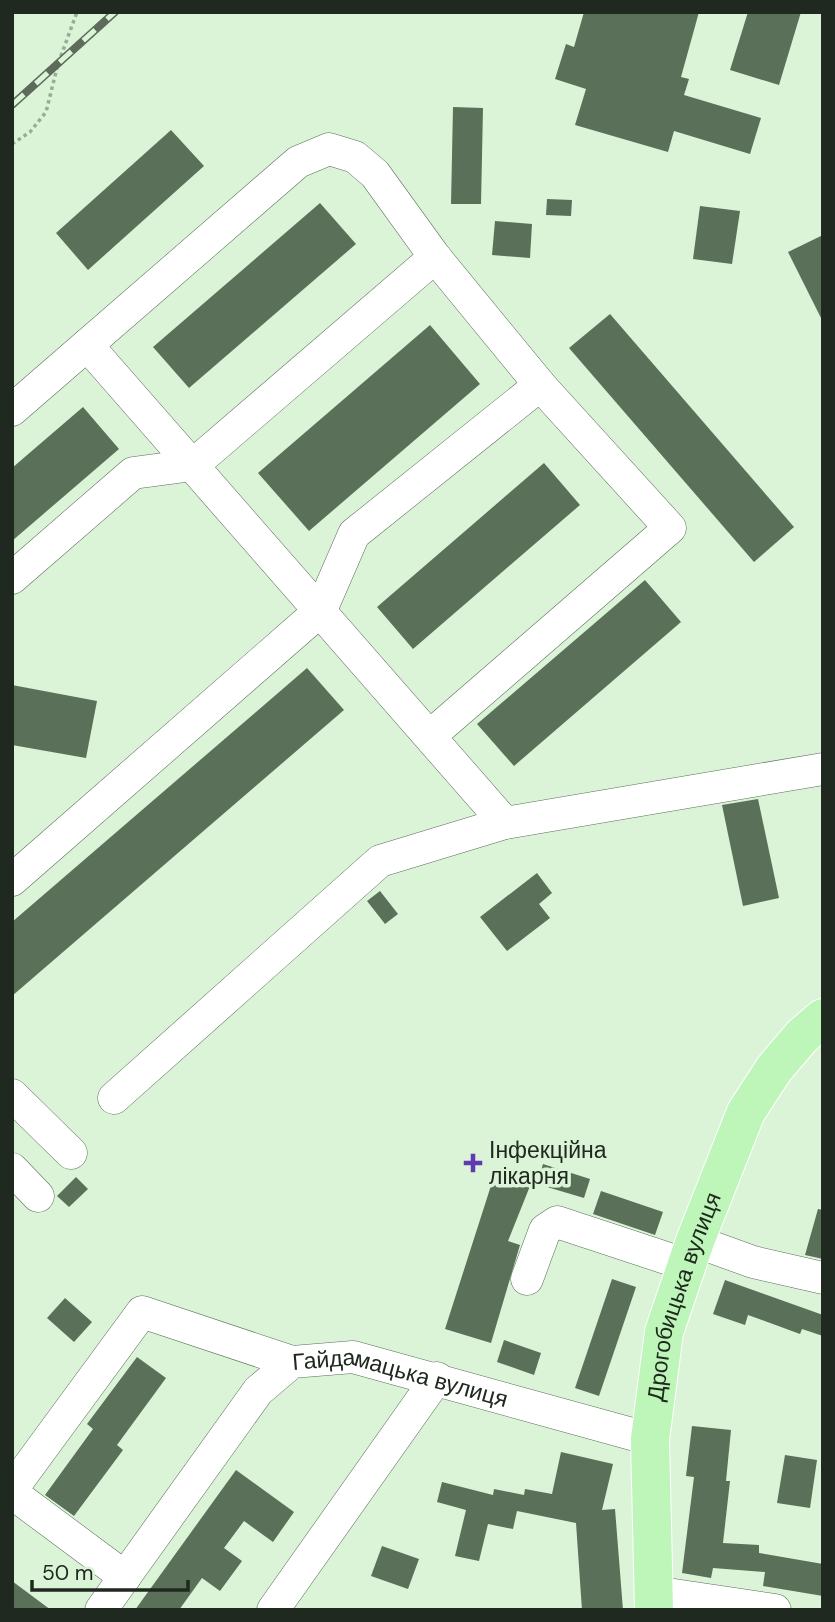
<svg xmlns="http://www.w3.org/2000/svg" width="835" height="1622" font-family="'DM Sans',sans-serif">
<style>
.building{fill:#5a7058}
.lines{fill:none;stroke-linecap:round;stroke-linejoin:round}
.minor-casing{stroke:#596f57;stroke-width:33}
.major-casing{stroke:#fff;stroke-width:40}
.path{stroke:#98ab96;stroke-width:3.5;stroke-dasharray:3.5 3.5;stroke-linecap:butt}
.minor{stroke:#fff;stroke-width:32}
.major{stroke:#bef5b9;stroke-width:38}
.rail-casing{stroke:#5d6b5b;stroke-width:8}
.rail{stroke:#dbf4d8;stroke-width:5;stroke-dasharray:16;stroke-linecap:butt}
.poi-dot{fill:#603ab2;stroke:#dbf4d8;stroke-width:2.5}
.labels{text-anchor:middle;stroke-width:7;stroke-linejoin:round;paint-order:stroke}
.poi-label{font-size:23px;fill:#20291f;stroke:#dbf4d8;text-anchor:start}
.street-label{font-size:23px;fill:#20291f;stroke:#dbf4d8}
</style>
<rect width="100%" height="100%" fill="#dbf4d8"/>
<g class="building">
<polygon points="584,12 699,12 681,77 689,79 684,95 761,118 750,154 674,131 668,152 575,125 586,89 555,79 566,44 574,47"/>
<polygon points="748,12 801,12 779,85 730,70"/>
<polygon points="453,107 483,108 481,204 451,204"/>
<polygon points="171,130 204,166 88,270 56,233"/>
<polygon points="547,199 572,200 571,216 546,215"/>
<polygon points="320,203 356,244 189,388 153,347"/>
<polygon points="700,206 740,211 732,264 693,259"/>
<polygon points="495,221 532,224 530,258 492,255"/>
<polygon points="823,235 823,322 788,252"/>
<polygon points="610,314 794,527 754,562 569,348"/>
<polygon points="430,325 480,384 309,531 258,473"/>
<polygon points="83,407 119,449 12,541 12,468"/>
<polygon points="544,463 580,505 413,649 377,607"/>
<polygon points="645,580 681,622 514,766 477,724"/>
<polygon points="307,668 344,710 12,996 12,922"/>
<polygon points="12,685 97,701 86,758 12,745"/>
<polygon points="758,799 779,898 743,906 722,805"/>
<polygon points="537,873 552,893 539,904 550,918 507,951 480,917"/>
<polygon points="380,891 398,914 385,924 367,901"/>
<polygon points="543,1164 590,1179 584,1198 537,1184"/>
<polygon points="496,1170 532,1181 508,1241 520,1245 491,1343 445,1329"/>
<polygon points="76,1177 88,1189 69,1207 57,1196"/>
<polygon points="601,1191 663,1212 655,1235 593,1214"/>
<polygon points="818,1209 823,1210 823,1259 805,1255"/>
<polygon points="612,1279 636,1287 599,1396 575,1388"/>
<polygon points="725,1280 823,1315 823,1336 802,1329 800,1334 748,1315 745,1325 713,1314"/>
<polygon points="65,1298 92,1322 74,1342 47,1318"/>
<polygon points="504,1340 541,1353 534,1375 497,1362"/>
<polygon points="137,1357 166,1378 117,1445 123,1450 74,1516 45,1495 93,1429 87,1424"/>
<polygon points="692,1426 731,1430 726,1481 730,1481 723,1543 759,1545 759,1553 823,1564 823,1596 763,1586 765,1572 713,1568 711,1578 682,1573 694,1477 686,1476"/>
<polygon points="561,1452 613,1464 602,1510 615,1509 623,1610 582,1610 576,1523 517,1511 513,1529 488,1524 479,1561 455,1556 466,1510 437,1502 442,1482 493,1495 494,1489 524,1495 525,1489 552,1494"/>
<polygon points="785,1455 817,1460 810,1508 777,1503"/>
<polygon points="236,1470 294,1512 273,1542 244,1521 224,1548 242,1561 220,1591 202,1578 179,1610 135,1610"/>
<polygon points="382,1546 419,1559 408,1589 371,1576"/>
<polygon points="12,1581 51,1610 12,1610"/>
</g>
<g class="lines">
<g class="minor-casing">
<g id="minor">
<polyline points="87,345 505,823"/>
<polyline points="12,410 298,162 329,149 355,157 375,174 435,257 540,385 670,528 431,735"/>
<polyline points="12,578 133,473 193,465 435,257"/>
<polyline points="12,880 321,610 354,534 540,385"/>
<polyline points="12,1095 71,1153"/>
<polyline points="114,1098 380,861 505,823 823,769"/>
<polyline points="12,1169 38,1196"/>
<polyline points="695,1241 753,1262 823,1278"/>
<polyline points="527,1279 545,1230 557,1222 687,1265"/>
<polyline points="12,1489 142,1312 292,1362"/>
<polyline points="12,1493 125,1577"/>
<polyline points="654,1592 775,1610"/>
<path id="s1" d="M101 1610 258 1391 292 1362 353 1357 650 1439"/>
<polyline points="273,1610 437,1378"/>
</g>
</g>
<g class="major-casing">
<g id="major">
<path id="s2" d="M654 1610 650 1439 664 1332 695 1241 746 1112 774 1069 802 1036 823 1018"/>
</g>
</g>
<polyline class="path" points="12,144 30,132 46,112 58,64 77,12"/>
<use href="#minor" class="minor"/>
<use href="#major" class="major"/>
<g class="rail-casing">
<polyline id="rail" points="12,105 115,12"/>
</g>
<use href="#rail" class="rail"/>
</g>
<path class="poi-dot" d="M469.5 1152.5h7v7h7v7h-7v7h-7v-7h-7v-7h7z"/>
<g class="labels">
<g class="poi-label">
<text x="489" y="1158">Інфекційна<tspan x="489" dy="26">лікарня</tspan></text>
</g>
<g class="street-label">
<text dy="8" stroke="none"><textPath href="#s2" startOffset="318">Дрогобицька вулиця</textPath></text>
<text dy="8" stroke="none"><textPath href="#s1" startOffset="425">Гайдамацька вулиця</textPath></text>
</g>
</g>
<rect width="835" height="1622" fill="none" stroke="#20291f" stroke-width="28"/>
<path d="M32 1580v10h156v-10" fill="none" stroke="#20291f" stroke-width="3.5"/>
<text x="42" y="1580" font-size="21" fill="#20291f" stroke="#dbf4d8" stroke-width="5" paint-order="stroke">50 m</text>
</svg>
